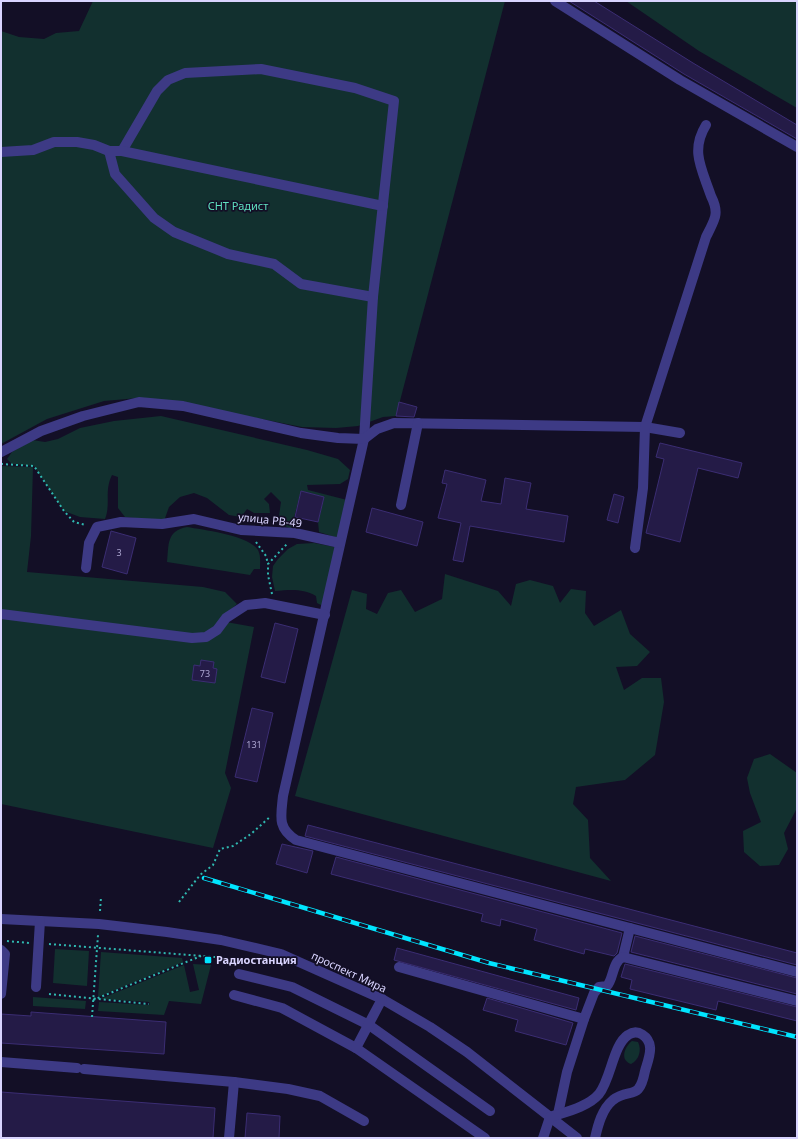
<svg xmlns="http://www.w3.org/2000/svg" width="798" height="1139" font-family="'Noto Sans',sans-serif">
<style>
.green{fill:#12302f}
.building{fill:#241b47;stroke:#3b2d73}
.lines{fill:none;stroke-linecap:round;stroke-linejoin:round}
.path{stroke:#2fb8b0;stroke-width:2;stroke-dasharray:2 3;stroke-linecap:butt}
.minor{stroke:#3d3a85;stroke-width:10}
.rail-casing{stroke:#00e5ff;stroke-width:4.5}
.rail{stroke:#130f26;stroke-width:3;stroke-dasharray:9;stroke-linecap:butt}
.poi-dot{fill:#00e5ff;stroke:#130f26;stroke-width:1.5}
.labels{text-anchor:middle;stroke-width:3.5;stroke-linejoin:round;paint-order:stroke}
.number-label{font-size:9px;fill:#aca6d1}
.park-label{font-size:11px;fill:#5fe0c0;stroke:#130f26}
.street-label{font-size:11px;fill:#d9d4ff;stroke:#130f26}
.poi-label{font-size:11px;font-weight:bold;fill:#d9d4ff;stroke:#130f26;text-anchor:start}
</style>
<rect width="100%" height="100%" fill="#130f26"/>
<g class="green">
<polygon points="93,1 505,1 396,416 383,417 358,426 336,428 302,427 180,403 138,398 104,401 47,419 1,444 1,31 19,37 44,39 56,33 79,31"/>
<polygon points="626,1 797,1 797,108 699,51"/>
<path d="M161 416 307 450 338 459 350 470 348 479 340 484 307 485 308 490 347 500 338 538 319 532 318 522 324 497 301 491 291 529 283 525 279 516 281 502 271 492 264 499 269 504 270 513H254L247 509 241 517 229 515 207 498 194 493 180 497 169 507 164 521 125 517 118 508V477L112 475C104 491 111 504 105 519L80 517 64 511 34 466 12 464 7 459 12 452 32 440 45 442 58 439 80 428 114 421Z"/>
<polygon points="1,466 33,467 31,536 27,572 203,587 225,592 237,604 222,618 226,622 254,627 225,773 231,788 213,848 1,804"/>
<path d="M187 527C204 530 248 535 258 550 261 556 260 562 260 569H254L250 575 167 562C169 545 166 531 187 527Z"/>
<path d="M314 543 335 547 323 606 317 603 316 596C302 588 290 590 275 591L272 577 273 566 278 559 288 549 297 544Z"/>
<polygon points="445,574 498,591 511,606 516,584 530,580 553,586 560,603 571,589 586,591 585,613 594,626 621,610 630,634 650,652 637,666 616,667 624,690 642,678 661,678 664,702 655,755 625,780 576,787 573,804 588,820 590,858 611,881 295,796 352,590 367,594 366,609 377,614 388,593 401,590 415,612 442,599"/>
<polygon points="770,754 797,773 797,808 784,833 788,849 779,865 760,866 744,852 743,831 761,822 750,793 747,778 754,759"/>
<polygon points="55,949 89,951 87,986 53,983"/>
<polygon points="101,952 182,958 183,962 98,997"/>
<polygon points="193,964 211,965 201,1004 169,1001 164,1015 98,1011 99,1002 149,1005 150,1004 149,1002 100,999 184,965 190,992 199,990"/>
<polygon points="33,997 86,1001 85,1009 33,1006"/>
<path d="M632 1041 638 1042C642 1050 639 1060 631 1064 619 1060 625 1046 632 1041Z"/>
</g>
<g class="building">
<polygon points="569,1 594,1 693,63 797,125 797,139 684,74"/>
<polygon points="399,402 417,407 414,417 396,416"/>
<polygon points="660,443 742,463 738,478 698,468 680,542 646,533 664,459 656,457"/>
<polygon points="445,470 486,480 481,501 501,504 505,478 531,483 526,509 568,516 564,542 470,526 463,562 453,560 461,523 438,518 447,484 442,483"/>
<polygon points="301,491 324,497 318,522 295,517"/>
<polygon points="614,494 624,497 618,523 607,520"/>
<polygon points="372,508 423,522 417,546 366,532"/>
<polygon points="111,531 136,538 127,574 102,567"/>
<polygon points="275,623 298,629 285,683 261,677"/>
<polygon points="201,660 214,662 213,668 217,669 215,683 192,680 194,665 200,666"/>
<polygon points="252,708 273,713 257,782 235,777"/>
<polygon points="308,825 797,953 797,965 305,836"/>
<polygon points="282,844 313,851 307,873 276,864"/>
<polygon points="336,857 622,933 617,953 614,956 585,949 584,954 534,940 537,929 501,919 500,926 481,921 483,914 331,874"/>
<polygon points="635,936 797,978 797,994 631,952"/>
<polygon points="397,948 579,998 576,1010 394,960"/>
<polygon points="625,964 797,1007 797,1021 718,1001 716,1010 630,989 632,980 621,977"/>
<polygon points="487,998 573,1023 566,1045 515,1031 518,1020 483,1010"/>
<polygon points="31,1012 166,1022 164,1054 1,1043 1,1014 31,1016"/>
<polygon points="1,1092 215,1108 213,1138 1,1138"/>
<polygon points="247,1113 280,1116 279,1138 245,1138"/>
</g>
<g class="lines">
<g class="path">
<polyline points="1,464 34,466 64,511 74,522 86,525"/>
<polyline points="256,542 266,556 268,564"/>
<polyline points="272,594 268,575 268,564 287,544"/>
<polyline points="179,902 200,875 213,865 220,849 233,846 251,834 271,816"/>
<polyline points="100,911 101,897"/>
<polyline points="7,941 29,943"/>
<polyline points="49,944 215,957"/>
<polyline points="49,994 149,1004"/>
<polyline points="93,1000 201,956"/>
<polyline points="92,1017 98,935"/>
</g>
<g class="minor">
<polyline points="555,1 680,80 797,147"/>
<polyline points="109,151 115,174 154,218 174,232 228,254 274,264 301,284 373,297"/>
<path d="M122 151 157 91 168 80 185 73 261 69 355 88 394 101 373 297 364 439 283 796C281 816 277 828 296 840L797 972"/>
<polyline points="1,152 33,150 54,142 77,142 94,145 109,151 122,151 383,206"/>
<polyline points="1,452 41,431 83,416 139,402 183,406 301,433 338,438 364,439 377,429 394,423 645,427 680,433"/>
<polyline points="401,505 418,423"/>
<path d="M635 548 643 488 645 427 706 237C709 231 713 224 715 217 717 210 714 202 711 196 702 169 690 151 706 125"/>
<polyline points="86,568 89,543 97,527 121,522 162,524 194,519 241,530 295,533 340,543"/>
<polyline points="1,614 192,638 206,637 217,630 226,618 246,605 265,603 325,615"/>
<polyline points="1,919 99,924 167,932 221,940 281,954 382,999 430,1027 467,1052 577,1138"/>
<polyline points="1,950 5,954 1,994"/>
<polyline points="623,957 630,928"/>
<polyline points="399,967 584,1019"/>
<polyline points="239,974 292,987 369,1025 490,1111"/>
<polyline points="36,987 40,921"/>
<polyline points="234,995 282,1008 356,1048 485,1138"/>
<polyline points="356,1048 382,999"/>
<polyline points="1,1062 77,1068"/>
<polyline points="84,1069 234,1082 288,1089 320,1096 364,1121"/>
<path d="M558 1114 567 1072 584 1019 594 993 599 987 607 986C614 978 612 962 623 957L797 1001"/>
<polyline points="229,1138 234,1082"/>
<path d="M543 1138 550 1117C565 1112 588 1107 599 1094 611 1079 613 1045 628 1035 638 1028 649 1037 650 1047 651 1054 647 1064 645 1071 639 1102 630 1087 613 1100 602 1109 598 1125 595 1138"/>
</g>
<g class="rail-casing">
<polyline id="rail" points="204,878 489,963 797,1037"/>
</g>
<use href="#rail" class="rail"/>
</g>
<rect class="poi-dot" x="204" y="956" width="8" height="8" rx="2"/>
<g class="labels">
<g class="number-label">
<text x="119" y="556">3</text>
<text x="205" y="677">73</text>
<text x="254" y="748">131</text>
</g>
<g class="park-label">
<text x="238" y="210">СНТ Радист</text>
</g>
<g class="street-label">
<text transform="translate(270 520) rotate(6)" y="4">улица РВ-49</text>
<text transform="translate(349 972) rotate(25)" y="4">проспект Мира</text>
</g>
<g class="poi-label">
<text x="216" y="964">Радиостанция</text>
</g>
</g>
<rect width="798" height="1139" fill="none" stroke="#d9d4ff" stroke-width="4"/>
</svg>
